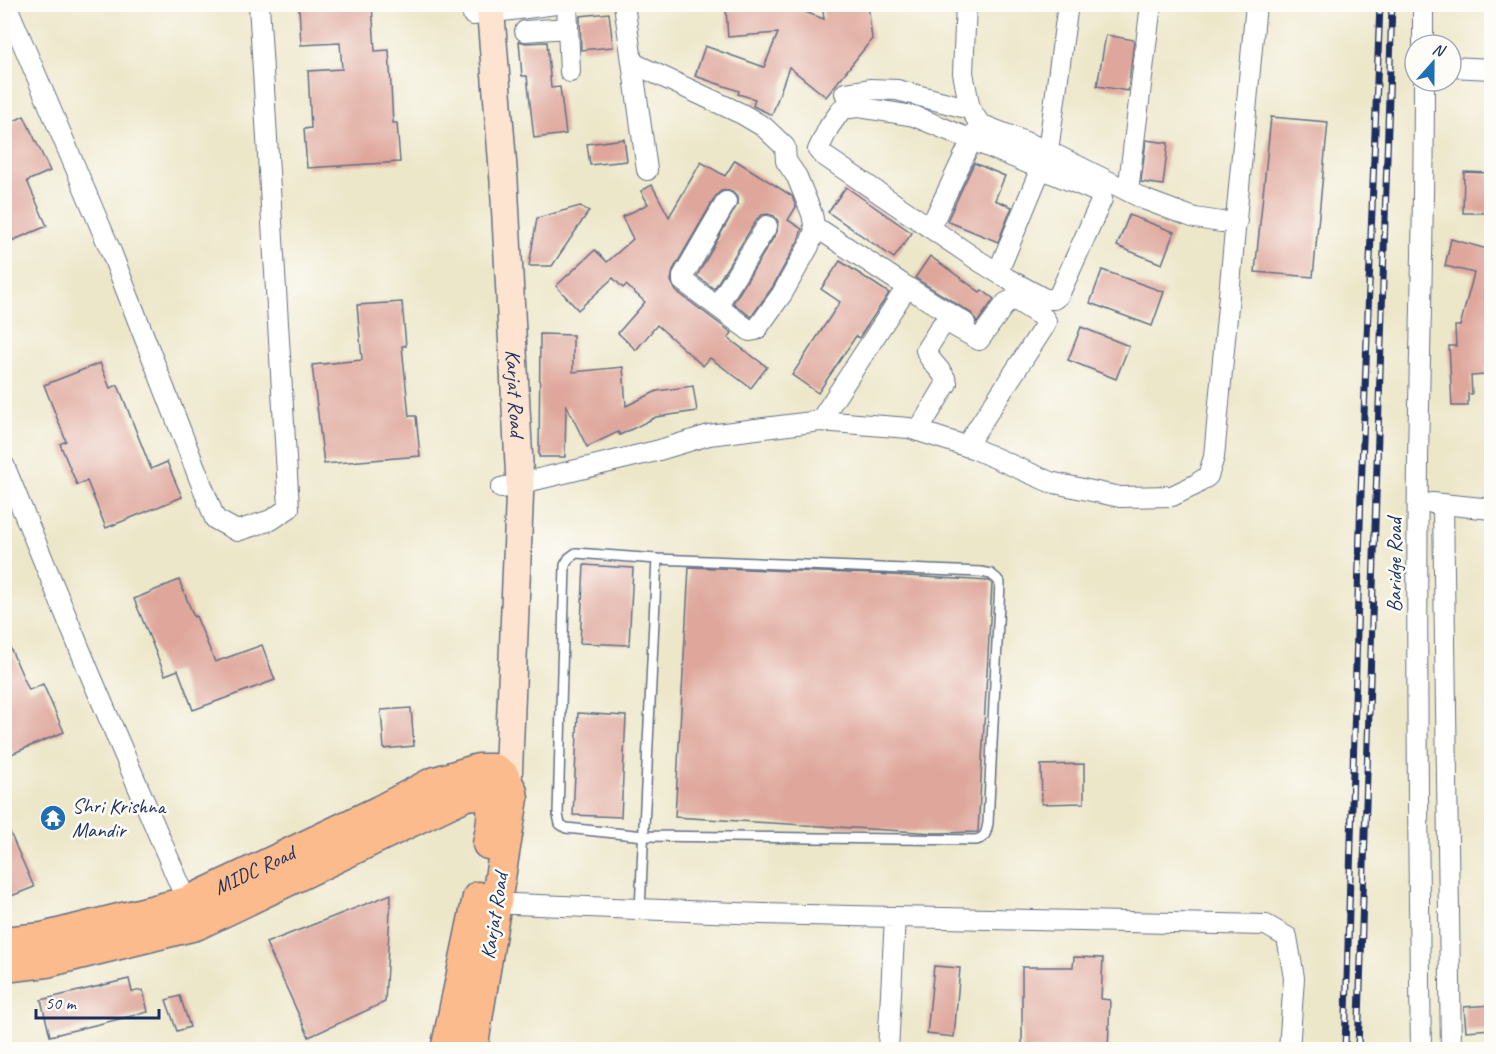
<svg xmlns="http://www.w3.org/2000/svg" width="1496" height="1054" font-family="Caveat,sans-serif">
<style>
.building{fill:#dfa79c}
.lines{fill:none;stroke-linecap:round;stroke-linejoin:round}
.lane-casing{stroke:#646f84;stroke-width:12}
.street-casing{stroke:#646f84;stroke-width:22}
.secondary-casing{stroke:#646f84;stroke-width:30}
.primary-casing{stroke:#646f84;stroke-width:33}
.lane{stroke:#fff;stroke-width:9}
.street{stroke:#fff;stroke-width:20}
.secondary{stroke:#fde4d1;stroke-width:27}
.primary{stroke:#fbbb8c;stroke-width:30}
.rail-casing{stroke:#1b2f5e;stroke-width:7}
.rail{stroke:#fdfcf7;stroke-width:4.5;stroke-dasharray:14;stroke-linecap:butt}
.labels{text-anchor:middle;stroke-width:5;stroke-linejoin:round;paint-order:stroke}
.street-label{font-size:21px;fill:#1b2f5e;stroke:#fdfcf7}
.poi-label{font-size:21px;fill:#1b2f5e;stroke:#fdfcf7;text-anchor:start}
</style>
<rect width="100%" height="100%" fill="#fdfcf7"/>
<filter id="ink" filterUnits="userSpaceOnUse"><feTurbulence type="fractalNoise" baseFrequency=".0167" numOctaves="2"/><feDisplacementMap in="SourceGraphic" scale="12" xChannelSelector="R" yChannelSelector="G"/><feConvolveMatrix kernelMatrix="1 2 1 2 8 2 1 2 1" color-interpolation-filters="sRGB"/></filter>
<filter id="wash" filterUnits="userSpaceOnUse"><feTurbulence type="fractalNoise" baseFrequency=".008" numOctaves="4" result="noise"/><feDisplacementMap in="SourceGraphic" scale="24" xChannelSelector="R" yChannelSelector="G"/><feGaussianBlur stdDeviation="1.35" result="paint"/><feColorMatrix in="noise" values="0 0 0 0 0 0 0 0 0 0 0 0 0 0 0 0 0 1.4 0 .05"/><feComposite in="paint" operator="in"/></filter>
<g filter="url(#wash)">
<rect width="100%" height="100%" fill="#ede7ca"/>
<g id="blocks">
<g class="building">
<polygon points="372,4 375,51 389,50 393,123 397,123 400,162 307,168 304,129 311,128 308,71 342,69 340,43 301,45 299,7"/>
<polygon points="822,4 868,4 872,39 826,97 789,67 772,115 753,106 755,99 738,94 739,91 695,76 705,46 764,67 778,33 728,37 726,11 789,6 824,19"/>
<polygon points="609,13 613,47 581,50 580,16"/>
<polygon points="1106,35 1134,40 1128,91 1097,86"/>
<polygon points="519,41 526,43 547,42 551,88 560,87 566,134 534,138 527,76 522,76"/>
<polygon points="24,116 50,171 27,181 47,226 4,244 4,126"/>
<polygon points="1271,117 1328,122 1313,277 1255,272"/>
<polygon points="624,139 627,161 590,165 587,144"/>
<polygon points="1146,140 1168,143 1163,185 1141,182"/>
<polygon points="735,160 792,196 796,207 788,220 802,229 798,241 772,288 751,317 733,303 777,232 778,221 774,216 768,214 762,215 757,219 714,289 697,276 738,203 737,197 732,192 727,190 721,191 716,196 673,270 671,281 676,291 732,333 728,338 767,367 751,388 710,358 703,366 657,325 636,350 618,333 645,302 626,285 623,288 613,278 578,310 556,286 595,250 607,262 633,239 622,217 648,204 641,191 652,185 669,217 701,162 725,176"/>
<polygon points="974,163 1005,176 995,200 1012,207 998,242 947,221"/>
<polygon points="1464,172 1490,173 1489,213 1463,213"/>
<polygon points="846,187 912,233 894,258 828,212"/>
<polygon points="580,206 589,211 552,266 529,266 537,218"/>
<polygon points="1129,215 1174,232 1162,264 1117,246"/>
<polygon points="1451,239 1491,250 1491,271 1487,287 1491,288 1491,313 1490,313 1491,366 1486,366 1486,375 1471,376 1472,394 1468,394 1468,406 1452,406 1449,346 1456,346 1455,326 1460,326 1474,273 1445,266"/>
<polygon points="930,256 980,292 982,290 994,299 977,323 971,313 915,278"/>
<polygon points="840,261 889,293 859,338 856,336 818,393 792,375 840,302 821,289"/>
<polygon points="1102,270 1164,292 1152,326 1090,303"/>
<polygon points="402,302 406,346 402,346 409,416 416,416 420,456 324,464 312,365 362,360 357,305"/>
<polygon points="1081,327 1129,346 1116,379 1068,360"/>
<polygon points="540,334 573,335 573,372 623,367 626,406 657,391 693,386 697,411 656,417 620,435 618,432 587,447 566,404 565,457 539,457"/>
<polygon points="100,363 110,388 118,385 151,469 167,462 182,497 106,528 87,481 77,485 60,444 66,441 44,385"/>
<polygon points="584,565 633,568 629,645 580,643"/>
<polygon points="689,567 874,574 989,581 992,584 978,832 935,833 675,817"/>
<polygon points="179,580 194,617 196,616 215,662 262,645 275,680 193,710 178,670 165,675 134,599"/>
<polygon points="4,634 29,690 43,684 64,732 4,757"/>
<polygon points="411,708 414,746 384,749 381,710"/>
<polygon points="578,713 626,716 621,817 573,815"/>
<polygon points="1084,764 1084,803 1042,804 1041,765"/>
<polygon points="4,819 34,887 4,899"/>
<polygon points="391,894 385,1002 309,1037 266,943"/>
<polygon points="1074,957 1103,958 1101,999 1110,1000 1108,1050 1022,1050 1022,967 1073,967"/>
<polygon points="934,966 960,968 954,1037 927,1034"/>
<polygon points="129,979 132,992 143,990 148,1012 50,1036 41,1000"/>
<polygon points="180,996 190,1027 177,1031 166,1000"/>
<polygon points="1491,1005 1491,1029 1466,1031 1464,1007"/>
</g>
</g>
</g>
<g filter="url(#ink)">
<use href="#blocks" fill-opacity="0" stroke="#646f84" stroke-width="1.5"/>
<g class="lines">
<g class="lane-casing">
<g id="lane">
<path d="M576 553 657 559 981 572 991 574 997 579 1000 583 988 823C986 832 986 838 976 840L644 836 566 828 560 824 558 815 565 565 569 558Z"/>
<polyline points="640,909 657,559"/>
</g>
</g>
<g class="street-casing">
<g id="street">
<polyline points="6,4 112,254 215,519 237,531 271,520 289,508 259,4"/>
<polyline points="567,4 570,72"/>
<polyline points="624,4 647,170"/>
<polyline points="966,4 963,73 970,109 980,124 1048,151 1146,200 1178,212 1195,218 1221,222 1237,221"/>
<polyline points="1423,4 1423,45"/>
<polyline points="473,15 556,4"/>
<polyline points="525,31 568,28"/>
<polyline points="633,63 742,114 764,127 785,147 786,161 797,177 812,214 815,230 809,246 782,294 756,330 750,331 683,281 683,276 726,202"/>
<polyline points="1451,67 1492,69"/>
<polyline points="845,93 870,89 897,90 970,109"/>
<polygon points="858,107 914,116 1100,193 1102,199 1059,295 1054,299 1045,299 1008,279 979,261 823,155 818,150 829,127 842,109"/>
<polyline points="1128,191 1151,4"/>
<polyline points="931,226 977,129"/>
<polyline points="822,231 907,287"/>
<polyline points="998,272 1048,151 1068,4"/>
<polyline points="717,306 767,226"/>
<polyline points="820,421 907,287 965,323"/>
<path d="M918 431 947 383C943 369 929 363 926 350L942 325 947 322 979 340 1006 303 1014 299 1044 318 1046 321 1044 327 966 446"/>
<polyline points="4,465 90,674 191,911"/>
<polyline points="501,488 656,451 709,435 820,421 909,428 975,449 1050,482 1120,497 1172,496 1195,485 1208,476 1214,457 1256,4"/>
<polyline points="1432,503 1492,509"/>
<polyline points="1443,504 1451,1050"/>
<polyline points="486,903 762,914 895,917 888,1050"/>
<polyline points="895,917 1266,925 1287,937 1294,978 1289,1050"/>
<path d="M1421 1050C1418 853 1416 657 1418 461 1420 334 1424 208 1424 81"/>
</g>
</g>
<g class="secondary-casing">
<g id="secondary">
<path id="s1" d="M490 4 504 181 520 483 508 783 502 796"/>
</g>
</g>
<g class="primary-casing">
<g id="primary">
<path id="s2" d="M4 942 42 938 187 902 379 811 432 783 478 769H494L503 775 512 791 513 798 472 1050"/>
<path d="M4 967 47 962 196 925 466 795C502 789 492 822 488 844"/>
<polyline points="446,1050 478,897"/>
</g>
</g>
<use href="#lane" class="lane"/>
<use href="#street" class="street"/>
<use href="#secondary" class="secondary"/>
<use href="#primary" class="primary"/>
<g class="rail-casing">
<g id="rail">
<polyline points="1345,1050 1361,492 1380,4"/>
<polyline points="1358,1050 1392,4"/>
</g>
</g>
<use href="#rail" class="rail"/>
</g>
</g>
<defs>
<g id="temple-disc" transform="scale(1.35)"><circle r="9.5" fill="#1f6fb2" stroke="#fdfcf7"/><path d="M0-6L5-2H3V0L6.5 2.5H4V6H1.5V3h-3V6H-4V2.5H-6.5L-3 0V-2H-5Z" fill="#fff"/></g>
</defs>
<g fill-rule="evenodd">
<use href="#temple-disc" x="53" y="818"/>
</g>
<g class="labels">
<g class="street-label">
<text dy="7" stroke="none"><textPath href="#s1" startOffset="390">Karjat Road</textPath></text>
<text transform="translate(1394 565) rotate(-90)" y="7">Baridge Road</text>
<text dy="7" stroke="none"><textPath href="#s2" startOffset="262">MIDC Road</textPath></text>
<text transform="translate(494 916) rotate(-81)" y="7">Karjat Road</text>
</g>
<g class="poi-label">
<text x="72" y="813">Shri Krishna<tspan x="72" dy="24">Mandir</tspan></text>
</g>
</g>
<rect width="1496" height="1054" fill="none" stroke="#fdfcf7" stroke-width="24"/>
<g transform="translate(1433 63) rotate(21)"><circle r="28" fill="#fdfcf7" stroke="#a3aaba" stroke-width="1.5"/>
<path d="M0-4.5L10 22L0 15L-10 22Z" fill="#1f6fb2"/>
<text y="-9" font-size="16" font-weight="bold" text-anchor="middle" fill="#1b2f5e">N</text>
</g>
<path d="M36 1009v9h123v-9" fill="none" stroke="#1b2f5e" stroke-width="3"/>
<text x="45" y="1009" font-size="18" fill="#1b2f5e" stroke="#fdfcf7" stroke-width="4.5" paint-order="stroke">50 m</text>
</svg>
